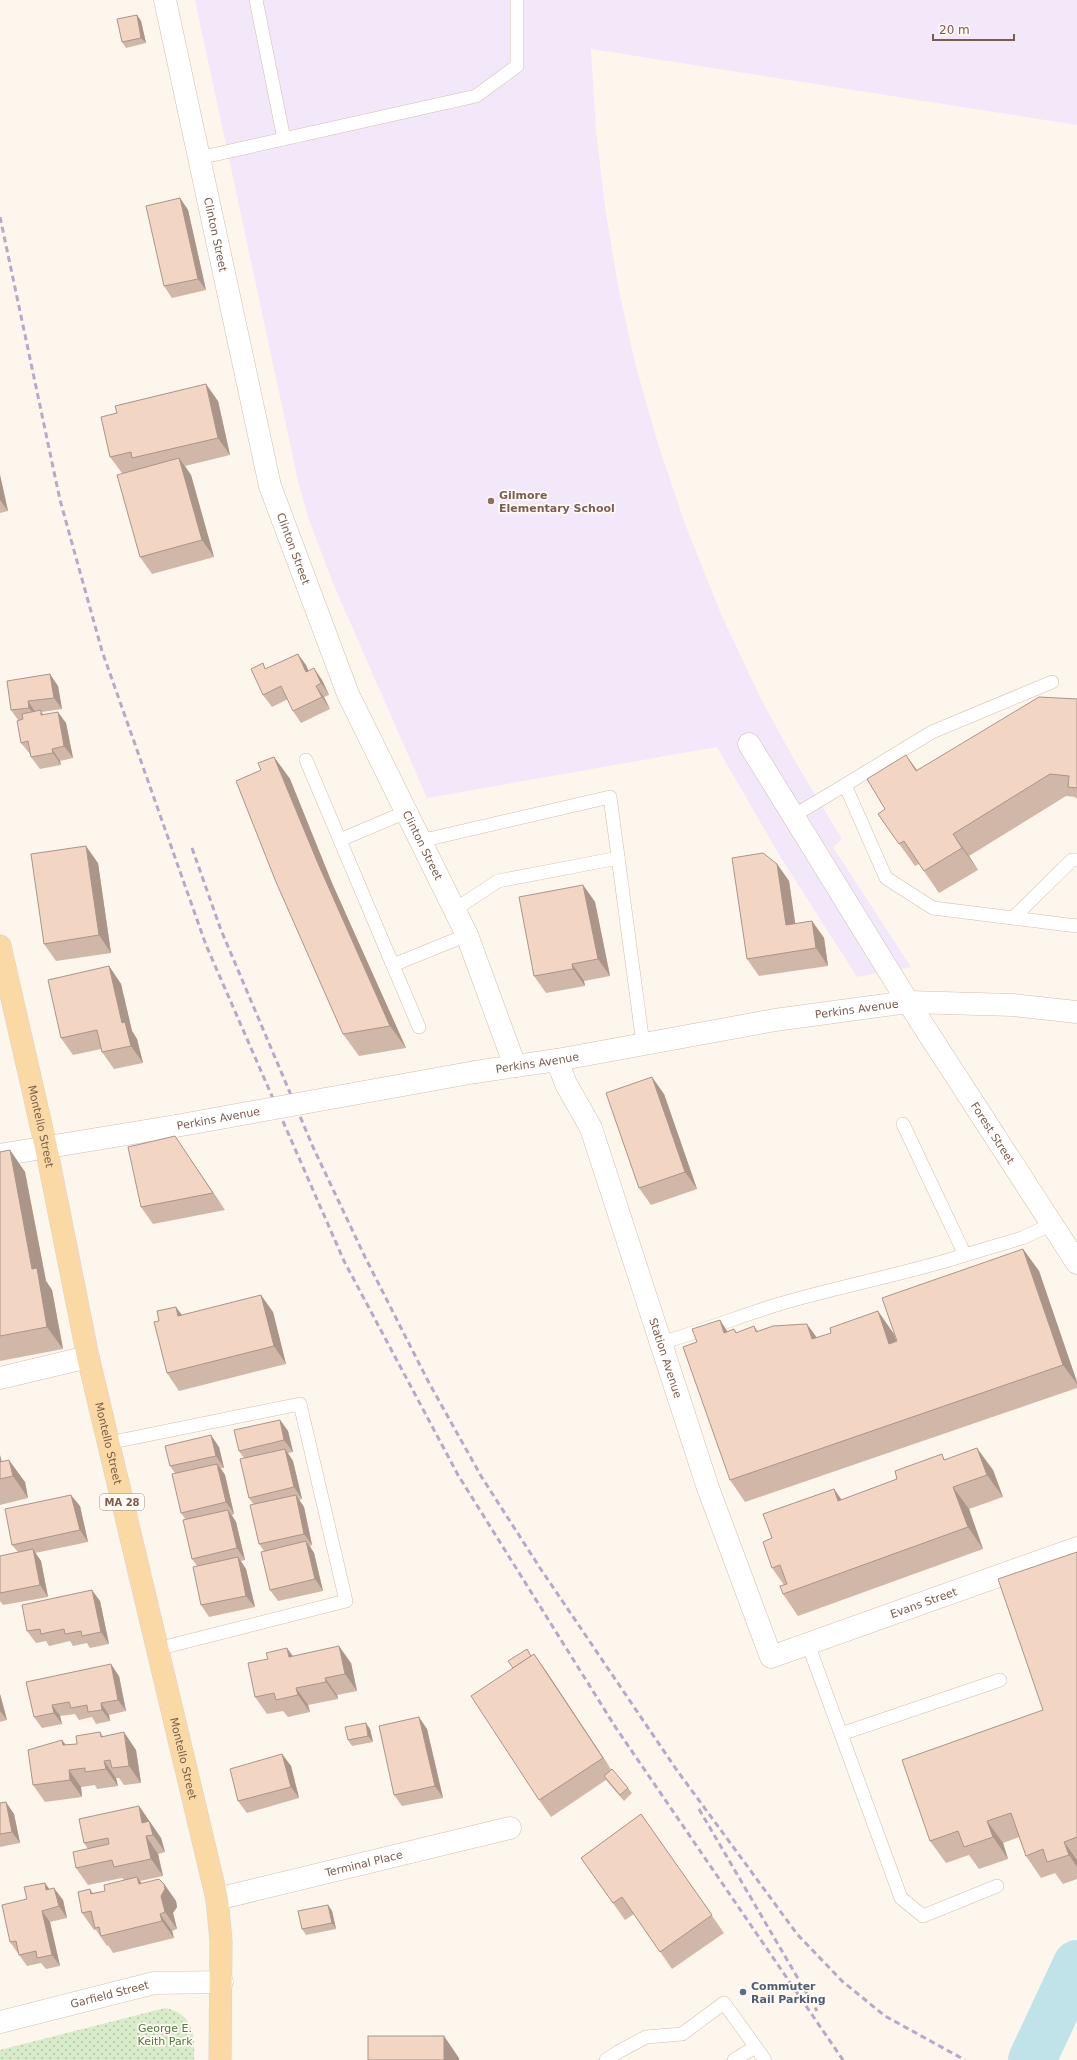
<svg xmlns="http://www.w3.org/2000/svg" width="1077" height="2060" font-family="'DejaVu Sans',sans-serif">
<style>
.education{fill:#f3e8fa}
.green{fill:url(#green-dots)}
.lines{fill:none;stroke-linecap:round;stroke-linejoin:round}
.river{stroke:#bfe3e8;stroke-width:48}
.service-casing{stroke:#d1beb0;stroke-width:14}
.minor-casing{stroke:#d1beb0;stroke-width:23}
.tertiary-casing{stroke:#d1beb0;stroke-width:23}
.secondary-casing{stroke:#d6c0b0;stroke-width:23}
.primary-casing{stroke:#dad1cd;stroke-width:23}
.service{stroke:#fff;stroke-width:13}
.minor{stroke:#fff;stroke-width:22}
.tertiary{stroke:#fff;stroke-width:22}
.secondary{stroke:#fff;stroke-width:22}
.primary{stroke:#fbd9a5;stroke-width:22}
.rail{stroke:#b9a8c9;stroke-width:3;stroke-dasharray:6 4;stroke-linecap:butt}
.tertiary-bridge-casing{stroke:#d1beb0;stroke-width:23;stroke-linecap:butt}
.tertiary-bridge{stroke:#fff;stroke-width:22}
.wall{fill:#d1b7a8}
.shaded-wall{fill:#aa9588}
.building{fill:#f3d5c3;stroke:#aa9588}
.education-dot{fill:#8d6e63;stroke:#fffaf3;stroke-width:1.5}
.service-dot{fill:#5c6f8a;stroke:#fffaf3;stroke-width:1.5}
.labels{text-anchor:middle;stroke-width:3.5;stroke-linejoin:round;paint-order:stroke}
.shield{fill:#fffaf3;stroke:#a28b7f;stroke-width:1}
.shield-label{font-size:10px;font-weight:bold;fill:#7a5c4d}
.street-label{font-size:11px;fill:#7a5c4d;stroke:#fffaf3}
.education-label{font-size:11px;font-weight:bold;fill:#785e54;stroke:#fffaf3;text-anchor:start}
.service-label{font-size:11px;font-weight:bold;fill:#4e5e75;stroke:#fffaf3;text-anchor:start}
.park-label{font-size:11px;fill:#537a41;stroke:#fffaf3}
</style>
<defs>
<pattern id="green-dots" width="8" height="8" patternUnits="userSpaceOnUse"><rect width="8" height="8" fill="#d8ecc9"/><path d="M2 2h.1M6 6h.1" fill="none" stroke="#b4c2a5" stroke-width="1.8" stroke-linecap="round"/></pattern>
</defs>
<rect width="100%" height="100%" fill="#fdf6ec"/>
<polygon class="education" points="195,0 1077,0 1077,125 591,49 596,131 605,207 618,286 635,363 659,447 685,524 721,614 760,697 796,763 842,839 833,847 911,967 857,977 778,853 717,747 427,798 332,581 308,517 299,485"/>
<path class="green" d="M165 2008C194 2014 195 2035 194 2060H0V2050Z"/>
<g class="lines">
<polyline class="river" points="1032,2060 1077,1964"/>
<g class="service-casing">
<g id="service">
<polyline points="256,0 284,139"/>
<polyline points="199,158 476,96 517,66 517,0"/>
<polyline points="306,760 419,1027"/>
<polyline points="845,785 932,732 1052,682"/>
<polyline points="793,816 845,785 886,878 933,908 1077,926"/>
<polyline points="340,840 406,812"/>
<polyline points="420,841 610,797 643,1044"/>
<polyline points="454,910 498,881 618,858"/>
<polyline points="1014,917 1072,860 1077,860"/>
<polyline points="393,965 467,935"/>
<polyline points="965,1255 1022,1238 1052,1224"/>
<path d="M660 1343C700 1332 738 1317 776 1305 839 1286 903 1275 965 1255L903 1124"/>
<polyline points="108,1443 300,1404 346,1601 157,1649"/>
<polyline points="808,1644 901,1898 923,1916 997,1886"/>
<polyline points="841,1734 1000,1680"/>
<polyline points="606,2060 618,2052 646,2037 682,2034 724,2003 765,2060"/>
<polyline points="734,2060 755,2047"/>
</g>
</g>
<g class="minor-casing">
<g id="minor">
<path id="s1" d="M165 0 270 486 348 694 467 935 515 1066"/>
<path id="s2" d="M749 744 908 1002 1077 1263"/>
<path id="s3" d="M557 1060 566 1084 591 1128 708 1488 771 1657 1077 1548"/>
<polyline points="0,1378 88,1357"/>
<path id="s4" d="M217 1899 510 1828"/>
</g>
</g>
<g class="tertiary-casing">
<g id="tertiary">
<path id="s5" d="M475 1072 557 1060 775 1020 908 1002 1013 1005 1077 1012"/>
<polyline points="0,1155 176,1126"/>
</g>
</g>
<g class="secondary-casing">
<g id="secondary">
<path id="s6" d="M0 2022 154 1983 222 1982"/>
</g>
</g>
<g class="primary-casing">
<g id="primary">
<path id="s7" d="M0 946 46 1147 88 1357 217 1899 221 1941 220 2060"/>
</g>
</g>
<use href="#service" class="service"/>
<use href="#minor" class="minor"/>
<use href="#tertiary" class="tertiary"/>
<use href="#secondary" class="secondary"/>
<use href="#primary" class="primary"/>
<g class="rail">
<polyline points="0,217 60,500 102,651 206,945 344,1261 458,1475 616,1728 843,2060"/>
<polyline points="192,848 221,930 313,1147 365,1257 428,1381 481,1476 540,1568 676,1769 797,1934 842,1981 885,2016 965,2060"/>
<polyline points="699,1809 817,2011"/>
</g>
<g class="tertiary-bridge-casing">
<g id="tertiary-bridge">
<path id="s8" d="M176 1126 475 1072"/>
</g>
</g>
<use href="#tertiary-bridge" class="tertiary-bridge"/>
</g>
<g class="wall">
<polygon points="137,15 141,21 146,43 126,48 122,42"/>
<polygon points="180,198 188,210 206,290 172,298 164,286"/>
<polygon points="218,401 230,455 185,466 191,475 214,557 152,574 140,557 122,473 110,457"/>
<polygon points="0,475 8,511 0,513"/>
<polygon points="306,665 308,671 322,680 329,695 324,697 330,709 301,723 293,711 288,699 272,707 263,695 266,668"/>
<polygon points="7,681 58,686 62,709 42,712 44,715 66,723 73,758 60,761 61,765 40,769 31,757 31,754 30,754 21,743 18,720 11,710"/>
<polygon points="1077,699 1077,799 1075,797 1066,796 969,856 978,870 939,893 919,864 915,866 878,814 885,809 917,770"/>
<polygon points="274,757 290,779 332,883 406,1048 359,1056 343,1034 261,770"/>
<polygon points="98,863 111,953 56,961 44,944"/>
<polygon points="777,864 789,881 795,924 812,921 824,938 828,966 759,976 747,959"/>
<polygon points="583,885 595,902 610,976 584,981 585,986 546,993 534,976"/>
<polygon points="109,966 121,984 132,1031 137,1039 143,1063 114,1069 102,1052 101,1049 73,1055 61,1038"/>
<polygon points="664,1094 697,1189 651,1205 639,1188"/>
<polygon points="10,1150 25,1172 46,1281 52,1290 63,1349 0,1361 0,1152"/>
<polygon points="187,1154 225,1210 153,1224 141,1207"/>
<polygon points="1023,1249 1039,1271 1077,1382 1077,1388 745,1502 730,1480 728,1331 734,1329 737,1333 754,1326 758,1331 817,1337 894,1334 896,1342"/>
<polygon points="176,1307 182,1315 273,1312 286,1364 179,1391 167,1373 159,1321"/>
<polygon points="280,1420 288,1431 293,1452 288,1453 293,1461 302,1499 299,1500 304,1507 312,1545 310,1546 314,1553 323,1591 278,1601 270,1590 264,1551 259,1544 254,1505 249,1498 244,1458 239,1451"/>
<polygon points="219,1447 224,1468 221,1468 225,1475 234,1514 232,1515 236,1522 245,1560 241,1561 246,1569 255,1607 209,1617 201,1605 197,1566 192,1559 186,1520 181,1513 175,1473 170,1466"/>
<polygon points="0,1455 2,1462 25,1482 28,1498 0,1505"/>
<polygon points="945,1459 993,1470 1003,1497 969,1509 983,1549 798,1616 783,1594 784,1585 772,1568 772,1538 834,1489 842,1500 897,1479"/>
<polygon points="80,1506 88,1542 35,1553 41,1561 48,1597 3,1605 0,1601 0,1556 18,1552 12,1545"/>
<polygon points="1077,1552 1077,1879 1063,1884 1055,1873 1041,1878 1026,1856 1019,1837 1003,1843 1008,1859 979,1869 969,1855 946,1863 930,1841 1043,1710"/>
<polygon points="100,1601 109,1644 90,1648 87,1643 73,1646 70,1641 49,1646 46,1641 36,1643 27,1631"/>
<polygon points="287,1648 293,1656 351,1663 357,1691 337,1695 338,1699 308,1705 310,1712 288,1717 283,1711 267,1714 255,1697 268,1659"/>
<polygon points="531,1656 546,1671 611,1770 628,1788 632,1793 624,1801 606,1780 551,1817 539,1800"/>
<polygon points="119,1676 126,1711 109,1715 110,1721 96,1724 92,1717 79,1720 75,1714 60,1716 62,1724 42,1728 34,1717 26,1682"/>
<polygon points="0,1694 7,1720 0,1722"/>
<polygon points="370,1729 373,1742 352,1746 348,1740"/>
<polygon points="427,1729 443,1798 402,1806 394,1795"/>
<polygon points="100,1732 103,1736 136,1750 141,1783 124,1785 119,1778 116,1778 118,1786 97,1789 95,1785 81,1787 82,1797 45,1802 33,1785 62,1740 66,1745 77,1744"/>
<polygon points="282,1754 291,1766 299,1798 247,1813 238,1801"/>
<polygon points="0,1803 14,1814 20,1843 0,1847"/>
<polygon points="139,1806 161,1838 165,1852 158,1854 163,1876 140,1881 141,1883 164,1884 176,1901 177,1907 173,1913 177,1929 172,1931 174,1938 113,1953 108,1945 107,1946 96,1930 94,1930 82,1913 90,1889 93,1893 105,1891 124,1880 122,1878 88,1885 76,1868 88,1849 84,1843"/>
<polygon points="641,1814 724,1933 672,1969 634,1914 625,1920 581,1858"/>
<polygon points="49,1889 63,1900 67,1918 50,1922 60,1966 46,1969 41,1963 27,1966 10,1942 27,1899"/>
<polygon points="328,1905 332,1911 336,1929 306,1935 302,1929"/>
</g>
<g class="shaded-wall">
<polygon points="137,15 141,21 146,43 141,38"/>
<polygon points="180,198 188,210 206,290 198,279"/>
<polygon points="206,384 218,401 230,455 218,438"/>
<polygon points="179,458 191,475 214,557 202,540"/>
<polygon points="0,475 8,511 0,500"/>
<polygon points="298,654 306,665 314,683 306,672"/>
<polygon points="314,668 322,680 329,695 321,683"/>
<polygon points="50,674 58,686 62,709 54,698"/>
<polygon points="316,686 324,697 330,709 322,697"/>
<polygon points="28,701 36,713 37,719 29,708"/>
<polygon points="58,712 66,723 73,758 64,746"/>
<polygon points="52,749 60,761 61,765 53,753"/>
<polygon points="906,755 922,777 916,771"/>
<polygon points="274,757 290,779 332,883 406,1048 390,1026 317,861"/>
<polygon points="953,834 969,856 978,870 962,848"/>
<polygon points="86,846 98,863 111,953 99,935"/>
<polygon points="777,864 789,881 798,942 786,925"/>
<polygon points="583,885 595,902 610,976 598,959"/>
<polygon points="812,921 824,938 828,966 816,948"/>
<polygon points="572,964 584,981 585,986 573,969"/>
<polygon points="109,966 121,984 132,1031 137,1039 143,1063 131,1046 122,1023"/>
<polygon points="652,1077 664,1094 697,1189 685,1172"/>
<polygon points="175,1136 187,1154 225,1210 213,1193"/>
<polygon points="10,1150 25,1172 46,1281 52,1290 63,1349 47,1327 32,1269"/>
<polygon points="1023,1249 1039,1271 1077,1382 1077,1384 1063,1365"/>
<polygon points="261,1295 273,1312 286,1364 274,1346"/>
<polygon points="176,1307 188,1324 178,1316"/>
<polygon points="878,1311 894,1334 905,1366 889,1344"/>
<polygon points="720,1320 735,1343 724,1333"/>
<polygon points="807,1324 823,1346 812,1339"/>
<polygon points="280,1420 288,1431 293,1452 284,1440"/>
<polygon points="211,1435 219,1447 224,1468 216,1456"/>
<polygon points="977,1448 993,1470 1003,1497 987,1475"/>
<polygon points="285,1449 293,1461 302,1499 294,1487"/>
<polygon points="0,1455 5,1478 0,1476"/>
<polygon points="9,1460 25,1482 28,1498 13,1476"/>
<polygon points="217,1464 225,1475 234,1514 226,1502"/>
<polygon points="953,1487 969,1509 983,1549 968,1527"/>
<polygon points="834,1489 849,1511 838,1501"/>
<polygon points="71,1495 80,1506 88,1542 80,1530"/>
<polygon points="296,1495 304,1507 312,1545 304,1534"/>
<polygon points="228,1510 236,1522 245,1560 237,1548"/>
<polygon points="306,1541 314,1553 323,1591 315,1579"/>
<polygon points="33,1549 41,1561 48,1597 40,1585"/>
<polygon points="238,1557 246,1569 255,1607 246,1596"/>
<polygon points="92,1590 100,1601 109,1644 101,1632"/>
<polygon points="339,1646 351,1663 357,1691 345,1674"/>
<polygon points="287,1648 299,1666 289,1657"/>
<polygon points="534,1654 546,1671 615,1775 603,1758"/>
<polygon points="111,1664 119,1676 126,1711 118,1700"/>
<polygon points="325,1678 337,1695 338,1699 326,1682"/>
<polygon points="296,1688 308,1705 310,1712 298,1695"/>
<polygon points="0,1694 7,1720 0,1711"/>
<polygon points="101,1703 109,1715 110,1721 102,1710"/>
<polygon points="52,1705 60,1716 62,1724 54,1713"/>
<polygon points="419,1717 427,1729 443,1798 435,1786"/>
<polygon points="366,1723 370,1729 373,1742 368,1736"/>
<polygon points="124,1732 136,1750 141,1783 129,1766"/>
<polygon points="62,1740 74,1757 63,1745"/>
<polygon points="282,1754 291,1766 299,1798 291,1787"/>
<polygon points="104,1761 116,1778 118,1786 106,1769"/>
<polygon points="69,1770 81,1787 82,1797 70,1780"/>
<polygon points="6,1802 14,1814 20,1843 12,1832"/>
<polygon points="139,1806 161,1838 165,1852 153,1835 142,1823"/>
<polygon points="987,1821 1003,1843 1008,1859 993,1837"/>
<polygon points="146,1836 158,1854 163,1876 151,1859"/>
<polygon points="1064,1842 1077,1860 1077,1867 1069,1855"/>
<polygon points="137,1877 149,1894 139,1884"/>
<polygon points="45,1883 53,1894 46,1890"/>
<polygon points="164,1884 176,1901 177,1907 173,1913 177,1929 165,1912 161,1896"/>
<polygon points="54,1888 63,1900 67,1918 59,1906"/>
<polygon points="328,1905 332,1911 336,1929 332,1923"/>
<polygon points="42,1911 50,1922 60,1966 52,1955"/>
<polygon points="160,1914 172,1931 174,1938 162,1921"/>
<polygon points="444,2036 459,2058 459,2060 444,2060"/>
</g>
<g class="building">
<polygon points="137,15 141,38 122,42 117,19"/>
<polygon points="180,198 198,279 164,286 146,206"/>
<polygon points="206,384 218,438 132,458 131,452 110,457 101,417 117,413 115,406"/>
<polygon points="179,458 202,540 140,557 117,475"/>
<polygon points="298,654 306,672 314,668 321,683 316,686 322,697 293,711 281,686 263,695 251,669 263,663 265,669"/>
<polygon points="50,674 54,698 28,701 29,708 11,710 7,681"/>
<polygon points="1039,697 1077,699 1077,788 1068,787 1069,776 1050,774 953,834 962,848 924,871 904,841 899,844 878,814 885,809 867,779 906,755 916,771"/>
<polygon points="41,710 41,715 58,712 64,746 52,749 53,753 31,757 28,741 21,743 17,721 23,719 22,714"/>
<polygon points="274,757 317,861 390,1026 343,1034 276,882 236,781 261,770 258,763"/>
<polygon points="86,846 99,935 44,944 31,854"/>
<polygon points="763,853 777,864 786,925 812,921 816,948 747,959 732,858"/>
<polygon points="583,885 598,959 572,964 573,969 534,976 519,897"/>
<polygon points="109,966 122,1023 125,1022 131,1046 102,1052 97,1030 61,1038 48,980"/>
<polygon points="652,1077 685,1172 639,1188 606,1093"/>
<polygon points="175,1136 213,1193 141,1207 128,1147"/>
<polygon points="10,1150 32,1269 37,1268 47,1327 0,1336 0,1152"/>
<polygon points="1023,1249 1063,1365 730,1480 683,1347 697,1342 692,1329 720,1320 724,1333 734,1329 736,1333 754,1326 756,1332 773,1326 807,1324 812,1339 831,1333 830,1328 878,1311 889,1344 897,1341 882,1298"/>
<polygon points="261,1295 274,1346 167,1373 154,1322 159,1321 157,1311 176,1307 178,1316"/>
<polygon points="280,1420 284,1440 239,1451 234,1430"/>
<polygon points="211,1435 216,1456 170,1466 165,1446"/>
<polygon points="977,1448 987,1475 953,1487 968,1527 783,1594 780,1586 787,1584 780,1565 772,1568 763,1542 772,1538 763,1514 834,1489 838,1501 897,1479 895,1471 942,1454 944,1460"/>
<polygon points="285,1449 294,1487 249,1498 240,1459"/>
<polygon points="9,1460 13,1476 0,1479 0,1462"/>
<polygon points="217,1464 226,1502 181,1513 172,1474"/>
<polygon points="71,1495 80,1530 12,1545 5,1509"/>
<polygon points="296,1495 304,1534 259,1544 250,1505"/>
<polygon points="228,1510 237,1548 192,1559 183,1520"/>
<polygon points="306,1541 315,1579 270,1590 261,1552"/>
<polygon points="33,1549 40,1585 0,1593 0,1556"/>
<polygon points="1077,1552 1077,1837 1064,1842 1069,1855 1047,1862 1043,1849 1026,1856 1011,1813 987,1821 993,1837 964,1847 958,1831 930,1841 902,1760 1043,1710 998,1579"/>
<polygon points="238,1557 246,1596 201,1605 193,1567"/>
<polygon points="92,1590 101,1632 82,1636 81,1631 65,1634 64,1629 41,1634 40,1629 27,1631 22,1605"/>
<polygon points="339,1646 345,1674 325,1678 326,1682 296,1688 298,1695 276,1700 274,1693 255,1697 248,1663 268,1659 266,1653 287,1648 289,1657"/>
<polygon points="527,1649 531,1656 513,1668 508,1661"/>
<polygon points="534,1654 603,1758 539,1800 471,1696"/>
<polygon points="111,1664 118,1700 101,1703 102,1710 88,1712 87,1705 71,1708 69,1702 52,1705 54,1713 34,1717 26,1682"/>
<polygon points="419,1717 435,1786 394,1795 379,1726"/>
<polygon points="366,1723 368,1736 348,1740 345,1727"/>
<polygon points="100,1732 101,1737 124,1732 129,1766 112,1768 110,1760 104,1761 106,1769 85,1772 85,1768 69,1770 70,1780 33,1785 28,1750 62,1740 63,1745 77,1744 76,1736"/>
<polygon points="282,1754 291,1787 238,1801 230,1769"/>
<polygon points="612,1769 628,1788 620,1795 604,1776"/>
<polygon points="6,1802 12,1832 0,1834 0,1803"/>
<polygon points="139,1806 142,1823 149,1821 153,1835 146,1836 151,1859 114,1867 112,1860 76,1868 73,1852 109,1844 108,1838 84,1843 79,1819"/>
<polygon points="641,1814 712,1915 660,1952 622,1897 613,1903 581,1858"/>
<polygon points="137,1877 139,1884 159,1879 164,1884 165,1889 161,1896 165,1912 160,1914 162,1921 101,1936 99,1927 95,1928 91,1911 82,1913 78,1892 90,1889 91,1894 105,1891 104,1885"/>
<polygon points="45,1883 46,1890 54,1888 59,1906 42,1911 52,1955 37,1958 36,1951 19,1955 16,1941 10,1942 2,1905 27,1899 24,1887"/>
<polygon points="328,1905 332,1923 302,1929 298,1911"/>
<rect x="368" y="2036" width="76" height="24"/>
</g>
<circle class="education-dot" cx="491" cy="501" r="4"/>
<circle class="service-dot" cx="743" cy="1992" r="4"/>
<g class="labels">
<rect class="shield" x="100" y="1494" width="44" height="16" rx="3"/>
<g class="shield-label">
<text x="122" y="1506">MA 28</text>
</g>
<g class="street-label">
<text dy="4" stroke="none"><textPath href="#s1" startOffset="240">Clinton Street</textPath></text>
<text dy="4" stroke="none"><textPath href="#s1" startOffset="564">Clinton Street</textPath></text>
<text dy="4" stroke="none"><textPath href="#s1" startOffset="888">Clinton Street</textPath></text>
<text dy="4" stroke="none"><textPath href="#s5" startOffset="387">Perkins Avenue</textPath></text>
<text dy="4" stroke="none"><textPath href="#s5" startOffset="63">Perkins Avenue</textPath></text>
<text dy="4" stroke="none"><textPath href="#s8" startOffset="43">Perkins Avenue</textPath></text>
<text dy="4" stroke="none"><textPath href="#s7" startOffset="185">Montello Street</textPath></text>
<text dy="4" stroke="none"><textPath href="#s2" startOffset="459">Forest Street</textPath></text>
<text dy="4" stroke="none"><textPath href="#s3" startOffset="318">Station Avenue</textPath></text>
<text dy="4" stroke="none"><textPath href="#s7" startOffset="509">Montello Street</textPath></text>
<text dy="4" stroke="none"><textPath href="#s3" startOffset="797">Evans Street</textPath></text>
<text dy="4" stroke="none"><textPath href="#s7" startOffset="833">Montello Street</textPath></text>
<text dy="4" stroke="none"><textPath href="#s4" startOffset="151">Terminal Place</textPath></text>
<text dy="4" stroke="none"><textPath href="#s6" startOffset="113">Garfield Street</textPath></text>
</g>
<g class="education-label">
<text x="499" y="499">Gilmore<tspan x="499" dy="13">Elementary School</tspan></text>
</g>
<g class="service-label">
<text x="751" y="1990">Commuter<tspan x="751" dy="13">Rail Parking</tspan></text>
</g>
<g class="park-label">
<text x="165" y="2032">George E.<tspan x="165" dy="13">Keith Park</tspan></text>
</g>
</g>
<path d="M933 34v6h81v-6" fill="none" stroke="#7a5c4d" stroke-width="2"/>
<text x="939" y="34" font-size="12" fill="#7a5c4d" stroke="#fffaf3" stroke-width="3" paint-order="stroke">20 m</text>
</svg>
